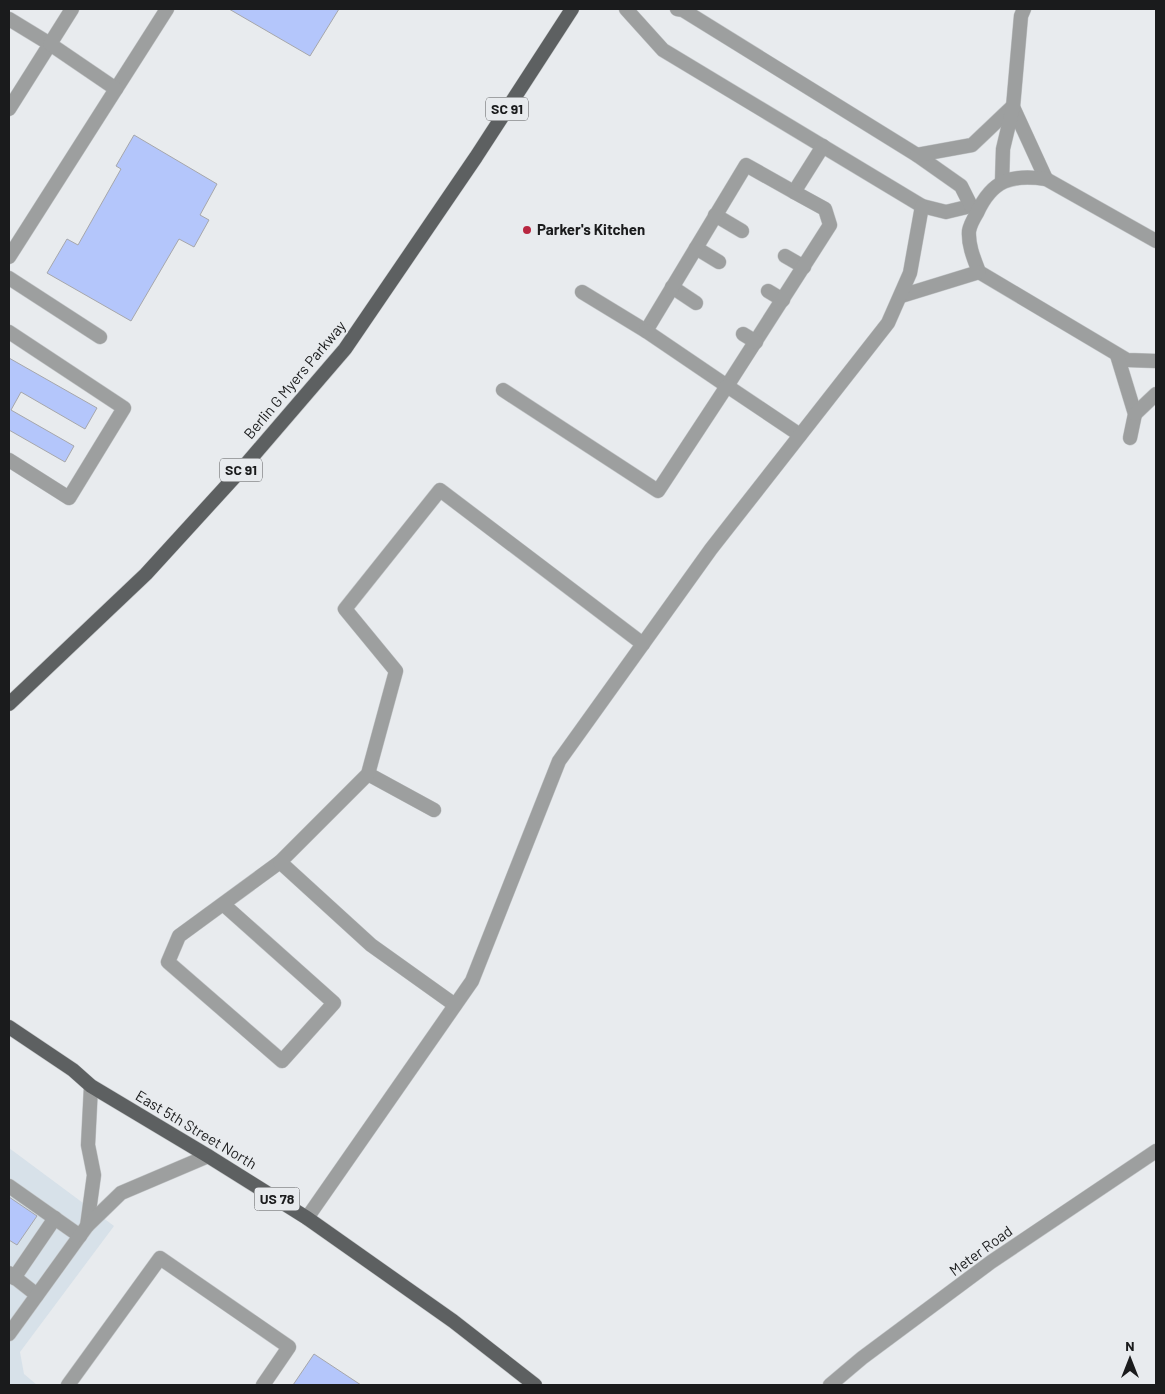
<svg xmlns="http://www.w3.org/2000/svg" width="1165" height="1394" font-family="Barlow,sans-serif">
<style>
.built{fill:#d7e1e9}
.building{fill:#b4c6fb;stroke:#a6a7ab}
.lines{fill:none;stroke-linecap:round;stroke-linejoin:round}
.service-casing{stroke:#c3c6c8;stroke-width:15}
.primary-casing{stroke:#c3c6c8;stroke-width:15}
.service{stroke:#9d9f9f;stroke-width:14}
.primary{stroke:#5d6061;stroke-width:14}
.poi-dot{fill:#b82640;stroke:#e8ebee;stroke-width:2}
.labels{text-anchor:middle;stroke-width:4;stroke-linejoin:round;paint-order:stroke}
.shield{fill:#e8ebee;stroke:#58595b;stroke-width:1}
.shield-label{font-size:14px;font-weight:bold;fill:#1a1b1c}
.poi-label{font-size:15px;font-weight:bold;fill:#1a1b1c;stroke:#e8ebee;text-anchor:start}
.street-label{font-size:15px;fill:#1a1b1c;stroke:#e8ebee}
</style>
<rect width="100%" height="100%" fill="#e8ebee"/>
<polygon class="built" points="9,1148 114,1226 20,1352 24,1374 37,1385 9,1385"/>
<g class="building">
<polygon points="229,9 339,9 310,56"/>
<polygon points="134,135 217,184 200,215 209,220 194,247 179,239 131,321 47,273 67,239 78,245 121,169 116,166"/>
<polygon points="9,358 97,408 85,429 21,392 11,410 74,446 65,462 9,430"/>
<polygon points="9,1197 37,1216 17,1245 9,1240"/>
<polygon points="314,1354 361,1385 293,1385"/>
</g>
<g class="lines">
<g class="service-casing">
<g id="service">
<polyline points="626,9 663,50 922,206 946,212 971,206"/>
<polyline points="677,9 683,10 917,155 961,186 971,206 978,209"/>
<polyline points="9,19 50,44 9,109"/>
<polyline points="116,89 167,9"/>
<polyline points="1013,107 1046,179"/>
<polyline points="917,155 972,145 1012,107"/>
<polyline points="1002,182 1003,149 1013,107 1021,16 1024,9"/>
<polyline points="715,215 742,231"/>
<path d="M1156 241 1046 179C1011 174 992 180 977 213 974 218 970 225 969 231 968 245 974 259 979 272L1127 360 1156 361"/>
<polyline points="696,248 719,262"/>
<polyline points="785,256 804,267"/>
<polyline points="9,257 116,89 50,44 72,9"/>
<polyline points="9,278 100,337"/>
<polyline points="672,287 696,303"/>
<polyline points="768,291 783,300"/>
<polyline points="582,292 646,331 746,165 794,192 823,146"/>
<polyline points="901,296 979,272"/>
<polyline points="646,331 727,386 830,225 825,209 794,192"/>
<polyline points="9,332 124,408 69,498 9,460"/>
<polyline points="743,334 756,342"/>
<polyline points="1117,355 1135,414 1130,438"/>
<polyline points="503,390 658,491 727,386 800,435"/>
<polyline points="1135,414 1156,394"/>
<polyline points="368,774 434,810"/>
<polyline points="223,904 334,1003 282,1061 168,962 179,936 280,862"/>
<polyline points="455,1005 371,945 280,862 368,774 396,671 345,609 440,490 643,644"/>
<polyline points="9,1186 80,1236"/>
<polyline points="307,1218 472,981 559,761 711,549 888,323 910,273 922,206"/>
<polyline points="87,1226 94,1175 88,1145 91,1086"/>
<polyline points="9,1273 37,1295"/>
<polyline points="14,1278 55,1218"/>
<polyline points="9,1334 87,1226 121,1193 208,1156"/>
<polyline points="68,1385 160,1258 289,1347 263,1385"/>
<polyline points="830,1385 862,1358 991,1262 1156,1151"/>
</g>
</g>
<g class="primary-casing">
<g id="primary">
<polyline points="9,704 146,574 241,470 345,349 476,157 572,9"/>
<polyline points="9,1027 73,1070 91,1086 208,1156 307,1218 453,1321 535,1385"/>
</g>
</g>
<use href="#service" class="service"/>
<use href="#primary" class="primary"/>
</g>
<circle class="poi-dot" cx="527" cy="230" r="5"/>
<g class="labels">
<g class="shield">
<rect x="486" y="97.5" width="42" height="23" rx="4"/>
<rect x="220" y="458.5" width="42" height="23" rx="4"/>
<rect x="254.5" y="1187.5" width="45" height="23" rx="4"/>
</g>
<g class="shield-label">
<text x="507" y="114">SC 91</text>
<text x="241" y="475">SC 91</text>
<text x="277" y="1204">US 78</text>
</g>
<g class="poi-label">
<text x="537" y="235">Parker's Kitchen</text>
</g>
<g class="street-label">
<text transform="translate(295 380) rotate(-50)" y="5">Berlin G Myers Parkway</text>
<text transform="translate(196 1130) rotate(31)" y="5">East 5th Street North</text>
<text transform="translate(981 1251) rotate(-36)" y="5">Meter Road</text>
</g>
</g>
<rect width="1165" height="1394" fill="none" stroke="#1a1b1c" stroke-width="20"/>
<g transform="translate(1130 1359)" stroke="#e8ebee" stroke-width="4" paint-order="stroke">
<path d="M0-4L9 19L0 12L-9 19Z" fill="#1a1b1c"/>
<text y="-8" font-size="14" font-weight="bold" text-anchor="middle" fill="#1a1b1c">N</text>
</g>
</svg>
